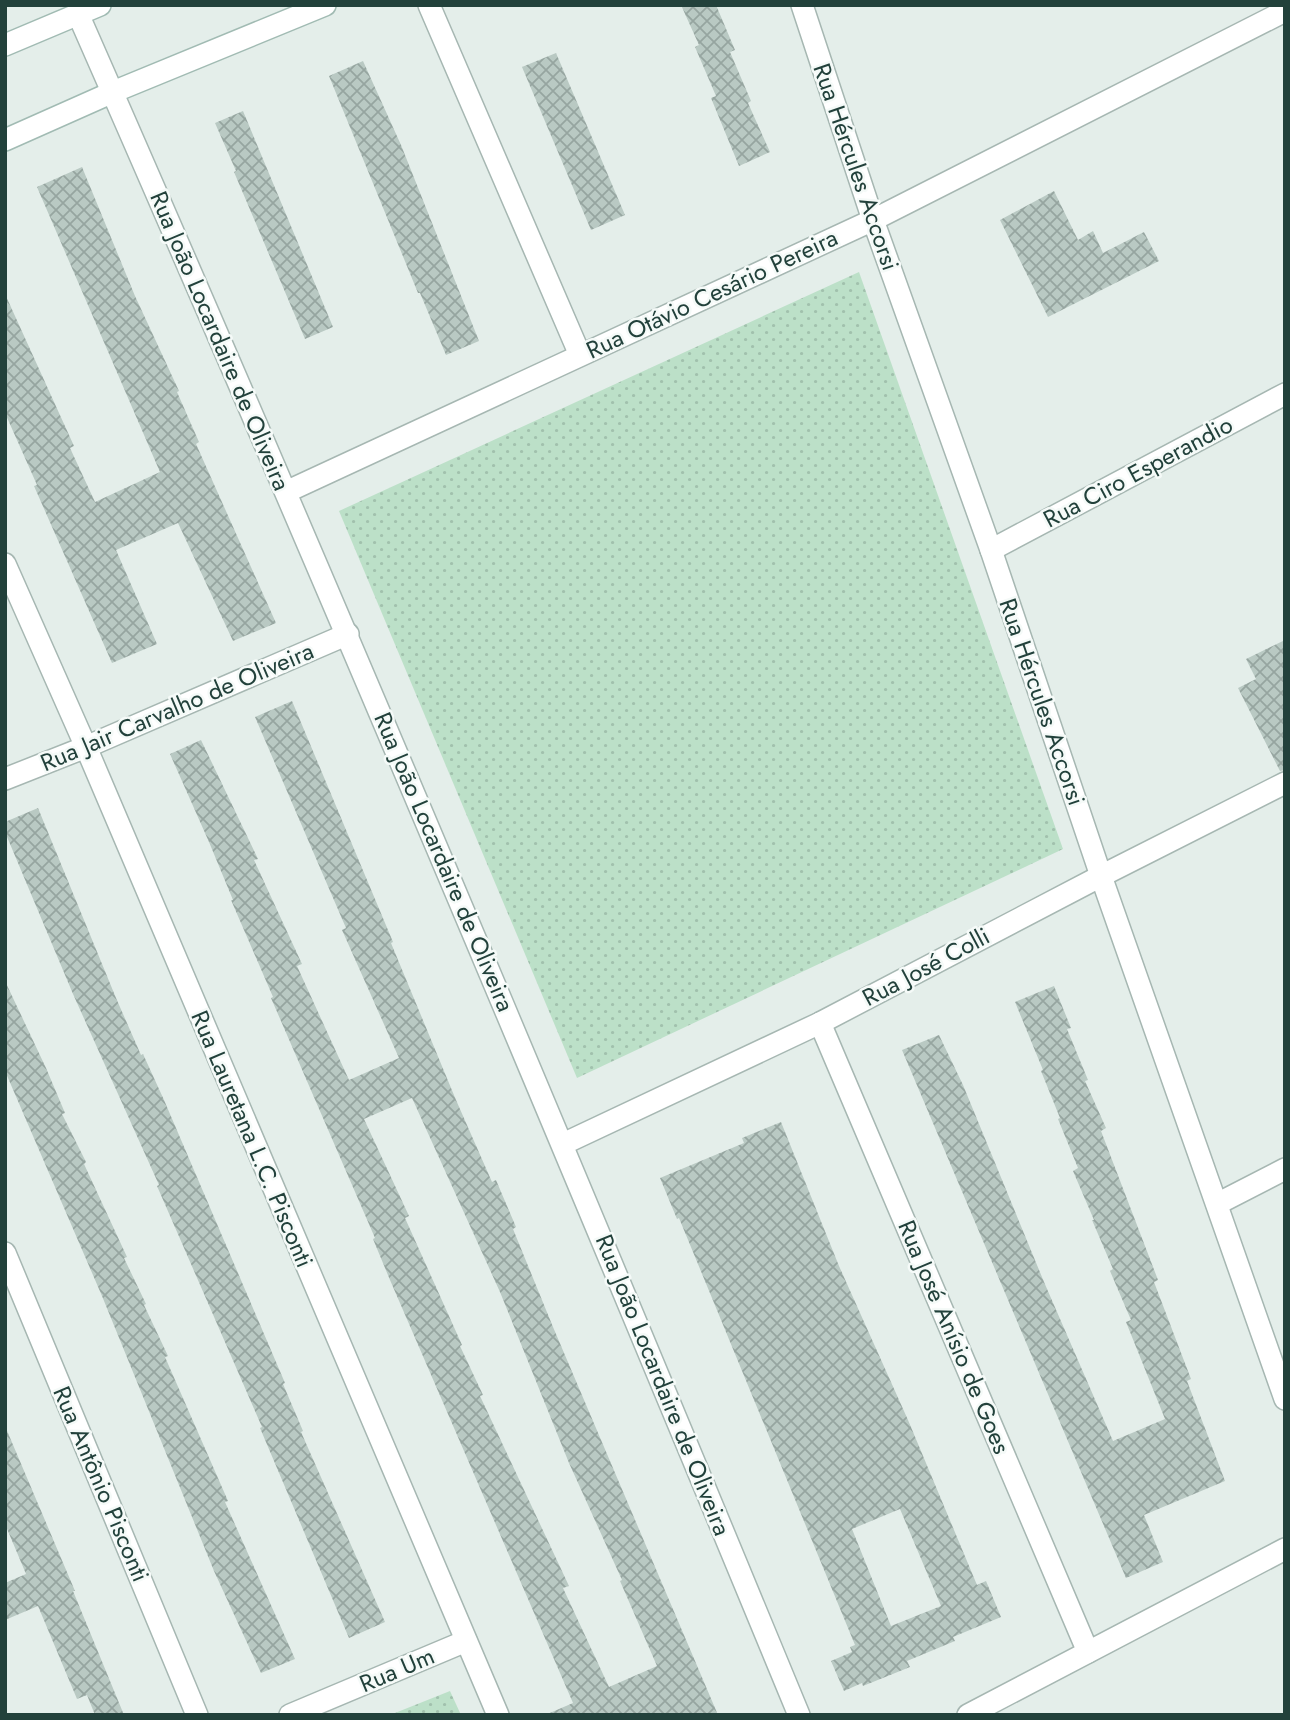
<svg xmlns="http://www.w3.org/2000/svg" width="1290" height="1720" font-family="Jost,sans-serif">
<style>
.park{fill:url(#park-dots)}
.building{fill:url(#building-cross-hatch);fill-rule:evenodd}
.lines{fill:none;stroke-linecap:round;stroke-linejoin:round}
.street-casing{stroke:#a6b7b2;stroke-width:24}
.secondary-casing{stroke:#a1bbb3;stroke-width:24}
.street{stroke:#fff;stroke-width:21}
.secondary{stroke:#fff;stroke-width:21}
.labels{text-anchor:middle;stroke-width:5;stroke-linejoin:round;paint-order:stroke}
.street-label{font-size:24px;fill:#22413b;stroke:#f5faf8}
</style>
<defs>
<pattern id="park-dots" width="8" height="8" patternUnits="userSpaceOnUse" patternTransform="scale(1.75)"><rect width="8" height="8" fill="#bce0c8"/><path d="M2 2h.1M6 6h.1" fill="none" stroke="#a1c1ad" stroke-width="1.8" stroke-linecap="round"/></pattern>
<pattern id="building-cross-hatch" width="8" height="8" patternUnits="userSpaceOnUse" patternTransform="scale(1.75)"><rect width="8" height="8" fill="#b9c9c3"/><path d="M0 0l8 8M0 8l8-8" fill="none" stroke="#96a5a0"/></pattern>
</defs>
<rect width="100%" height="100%" fill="#e4eeea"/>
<g class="park">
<polygon points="859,272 1063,849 577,1078 339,511"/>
<polygon points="450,1691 461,1715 390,1715"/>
</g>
<g class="building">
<polygon points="681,5 716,5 735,50 730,52 751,101 748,103 770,152 739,166 711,98 716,96 695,47 699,45"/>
<polygon points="556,53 625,215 591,230 522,67"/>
<polygon points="363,61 401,145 479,341 446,355 420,293 418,293 329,76"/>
<polygon points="243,111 333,327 305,339 234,172 236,171 215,123"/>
<polygon points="82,167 135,296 179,391 177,392 199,442 196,444 276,623 233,641 178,523 116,550 157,644 112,663 34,486 37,485 5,413 5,294 74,446 70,448 95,502 160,472 37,187"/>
<polygon points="1054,191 1078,240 1093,231 1103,253 1144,232 1159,261 1048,317 1000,220"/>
<polygon points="1285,640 1285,770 1280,771 1238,688 1256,679 1246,659"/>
<path d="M292 701 393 942 391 943 456 1100 492 1182 496 1180 516 1227 513 1229 553 1327 718 1715H545L573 1703 390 1280 373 1239 375 1238 271 998 273 997 231 900H233L209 842 170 754 201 740 258 859 254 860 302 964 297 966 349 1080 399 1058 342 930 346 928 255 717ZM412 1098 500 1292 569 1463 622 1580 620 1581 657 1666 609 1687 563 1588 569 1586 480 1396 483 1395 460 1346 462 1345 405 1218 409 1216 364 1119Z"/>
<polygon points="38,808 116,998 141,1055 143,1054 164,1100 285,1383 283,1384 303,1431 301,1432 385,1622 349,1638 260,1428 262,1427 157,1186 159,1185 73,994 5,832 5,822"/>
<polygon points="5,981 46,1068 65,1113 62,1114 86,1162 84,1164 127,1257 124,1258 146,1304 144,1305 168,1356 165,1357 228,1501 225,1502 295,1659 261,1673 214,1571 102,1296 5,1071"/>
<polygon points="1054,986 1071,1028 1067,1029 1088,1080 1085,1081 1106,1128 1101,1131 1158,1280 1154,1282 1191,1379 1187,1381 1225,1481 1144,1515 1163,1562 1126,1578 902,1050 939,1035 963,1085 1044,1282 1113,1441 1165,1419 1126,1322 1131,1320 1110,1271 1113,1269 1092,1220 1094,1220 1073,1171 1078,1168 1058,1119 1060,1118 1041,1071 1043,1070 1015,1002"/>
<path d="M781 1122 839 1266 908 1420 977 1585 986 1581 1001 1617 953 1637 955 1641 907 1661 910 1667 863 1686 862 1683 844 1691 831 1661 852 1652 850 1647 855 1645 679 1218 677 1219 660 1178 744 1143 742 1138ZM900 1509 941 1606 891 1626 852 1529Z"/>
<polygon points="5,1426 75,1591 73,1591 124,1715 95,1715 87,1695 77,1699 38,1606 5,1620 5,1583 26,1574 5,1524"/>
</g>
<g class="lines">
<g class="street-casing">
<g id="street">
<polyline points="429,5 580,355"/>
<polyline points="802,5 873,220 991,550 1101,876 1285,1399"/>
<path d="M78 14C326 578 564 1146 799 1715"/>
<polyline points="286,492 873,220 1285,11"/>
<polyline points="991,550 1285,394"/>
<polyline points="5,564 86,747 498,1715"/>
<polyline points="5,779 86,747 348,634"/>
<polyline points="820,1023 1088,1652"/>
<polyline points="563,1144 820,1023 1101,876 1285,783"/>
<polyline points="1217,1204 1285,1169"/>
<polyline points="5,1253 197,1715"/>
<polyline points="290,1715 466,1641"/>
<polyline points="968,1715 1285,1549"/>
</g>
</g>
<g class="secondary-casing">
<g id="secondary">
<polyline points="5,45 100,5"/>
<polyline points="5,140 113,92 325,5"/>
</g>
</g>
<use href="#street" class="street"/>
<use href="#secondary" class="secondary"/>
</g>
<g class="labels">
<g class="street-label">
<text transform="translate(856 167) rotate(71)" y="8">Rua Hércules Accorsi</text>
<text transform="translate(712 294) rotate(-25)" y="8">Rua Otávio Cesário Pereira</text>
<text transform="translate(220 341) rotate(67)" y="8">Rua João Locardaire de Oliveira</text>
<text transform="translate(1138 472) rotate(-28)" y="8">Rua Ciro Esperandio</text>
<text transform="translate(1042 702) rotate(71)" y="8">Rua Hércules Accorsi</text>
<text transform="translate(177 707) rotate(-23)" y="8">Rua Jair Carvalho de Oliveira</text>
<text transform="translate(444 862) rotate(67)" y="8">Rua João Locardaire de Oliveira</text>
<text transform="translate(926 967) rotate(-28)" y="8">Rua José Colli</text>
<text transform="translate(252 1139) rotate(67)" y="8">Rua Lauretana L.C. Pisconti</text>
<text transform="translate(954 1337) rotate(67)" y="8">Rua José Anísio de Goes</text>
<text transform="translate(663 1385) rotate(68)" y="8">Rua João Locardaire de Oliveira</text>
<text transform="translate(101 1484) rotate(67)" y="8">Rua Antônio Pisconti</text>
<text transform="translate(397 1670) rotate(-23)" y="8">Rua Um</text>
</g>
</g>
<rect width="1290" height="1720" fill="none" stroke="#22413b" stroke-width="14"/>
</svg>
